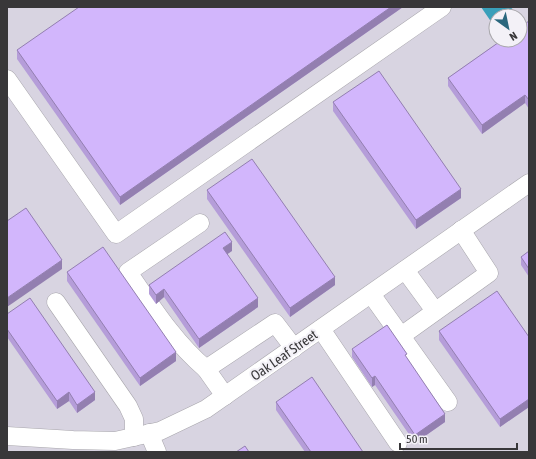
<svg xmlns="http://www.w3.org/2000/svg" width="536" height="459" font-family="'Asap Condensed',sans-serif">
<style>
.built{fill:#d8d4e1;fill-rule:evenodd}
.water{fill:#399fba}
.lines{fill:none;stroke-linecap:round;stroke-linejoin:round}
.minor-casing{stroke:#a8a6ac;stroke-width:19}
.minor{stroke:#fff;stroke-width:18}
.wall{fill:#b59dd9}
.shaded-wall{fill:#937fb0}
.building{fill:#d2b6fc;stroke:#937fb0}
.labels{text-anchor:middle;stroke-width:4;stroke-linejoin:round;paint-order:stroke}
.street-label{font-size:14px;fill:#383739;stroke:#f3f1f7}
</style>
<rect width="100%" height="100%" fill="#e6e3e9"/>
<path class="built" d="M7 7H529V452H7ZM496 16H520V40H496Z"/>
<polygon class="water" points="481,7 514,7 501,16 496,16 496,20 492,23"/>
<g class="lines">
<g class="minor-casing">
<g id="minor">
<polyline points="7,79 116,234 442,7"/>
<path d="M200 223 128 272C152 307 174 342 206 369"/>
<polyline points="405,270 435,311"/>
<polyline points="371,294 448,402"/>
<polyline points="56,302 128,406 134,419 134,437"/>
<polyline points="321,329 398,443"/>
<polyline points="401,336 489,273 461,230"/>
<polyline points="225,396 206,369 275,323 294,348"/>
<polyline points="149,433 157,452"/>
<polyline points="7,436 73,440 115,441 160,431 206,409 529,183"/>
</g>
</g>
<use href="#minor" class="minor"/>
</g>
<g class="wall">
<polygon points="403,7 120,205 17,59 17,50"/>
<polygon points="529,21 529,109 525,103 482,134 448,86 448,78"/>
<polygon points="333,102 461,198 416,229 333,111"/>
<polygon points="207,190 335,285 290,317 207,199"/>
<polygon points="232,251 227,254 258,307 199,348 164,297 156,304 149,294 149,285"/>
<polygon points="529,251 529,277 521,265 521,257"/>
<polygon points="67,272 176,361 140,386 67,281"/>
<polygon points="7,314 95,400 77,413 69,401 57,409 7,337"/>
<polygon points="439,331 529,337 529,407 500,427 439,340"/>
<polygon points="352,349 407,358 445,422 415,443 375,385 372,387 352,357"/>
<polygon points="276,402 363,452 305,452 276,410"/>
</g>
<g class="shaded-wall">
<polygon points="391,7 403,7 120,205 120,197"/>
<polygon points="525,95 525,103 482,134 482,125"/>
<polygon points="461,189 461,198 416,229 416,220"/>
<polygon points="232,242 232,251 223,257 223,248"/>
<polygon points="62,260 62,269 7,307 7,298"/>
<polygon points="335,277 335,285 290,317 290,308"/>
<polygon points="164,289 164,297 156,304 156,295"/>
<polygon points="258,298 258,307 199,348 199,339"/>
<polygon points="176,352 176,361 140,386 140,378"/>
<polygon points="375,376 375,385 372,387 372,378"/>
<polygon points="69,392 69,401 57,409 57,401"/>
<polygon points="95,392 95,400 77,413 77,405"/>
<polygon points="529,399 529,407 500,427 500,419"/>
<polygon points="445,414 445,422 415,443 415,435"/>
</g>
<g class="building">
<polygon points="79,7 391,7 120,197 17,50"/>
<polygon points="529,21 529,100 525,95 482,125 448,78 502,40 520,40 520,27"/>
<polygon points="379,71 461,189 416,220 333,102"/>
<polygon points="252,159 335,277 290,308 207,190"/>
<polygon points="26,208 62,260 7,298 7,221"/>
<polygon points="225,232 232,242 223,248 258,298 199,339 164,289 156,295 149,285"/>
<polygon points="103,247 176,352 140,378 67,272"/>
<polygon points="529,251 529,269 521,257"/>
<polygon points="497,291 529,337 529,399 500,419 439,331"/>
<polygon points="30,298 95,392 77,405 69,392 57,401 7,329 7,314"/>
<polygon points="387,325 407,354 405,355 445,414 415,435 375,376 372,378 352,349"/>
<polygon points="312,377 363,452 311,452 276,402"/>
<polygon points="245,446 249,452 236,452"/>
</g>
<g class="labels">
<g class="street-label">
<text transform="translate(284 355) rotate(-35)" y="5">Oak Leaf Street</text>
</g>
</g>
<rect width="536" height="459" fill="none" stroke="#383739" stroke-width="16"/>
<g transform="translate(508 28) rotate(147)"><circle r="19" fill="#f3f1f7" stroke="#a8a7ab"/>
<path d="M0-3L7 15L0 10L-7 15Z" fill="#2a677e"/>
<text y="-6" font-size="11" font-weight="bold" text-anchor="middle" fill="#383739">N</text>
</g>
<path d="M400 443v6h117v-6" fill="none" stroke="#383739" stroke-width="2"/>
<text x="406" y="443" font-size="12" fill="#383739" stroke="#f3f1f7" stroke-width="3" paint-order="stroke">50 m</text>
</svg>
